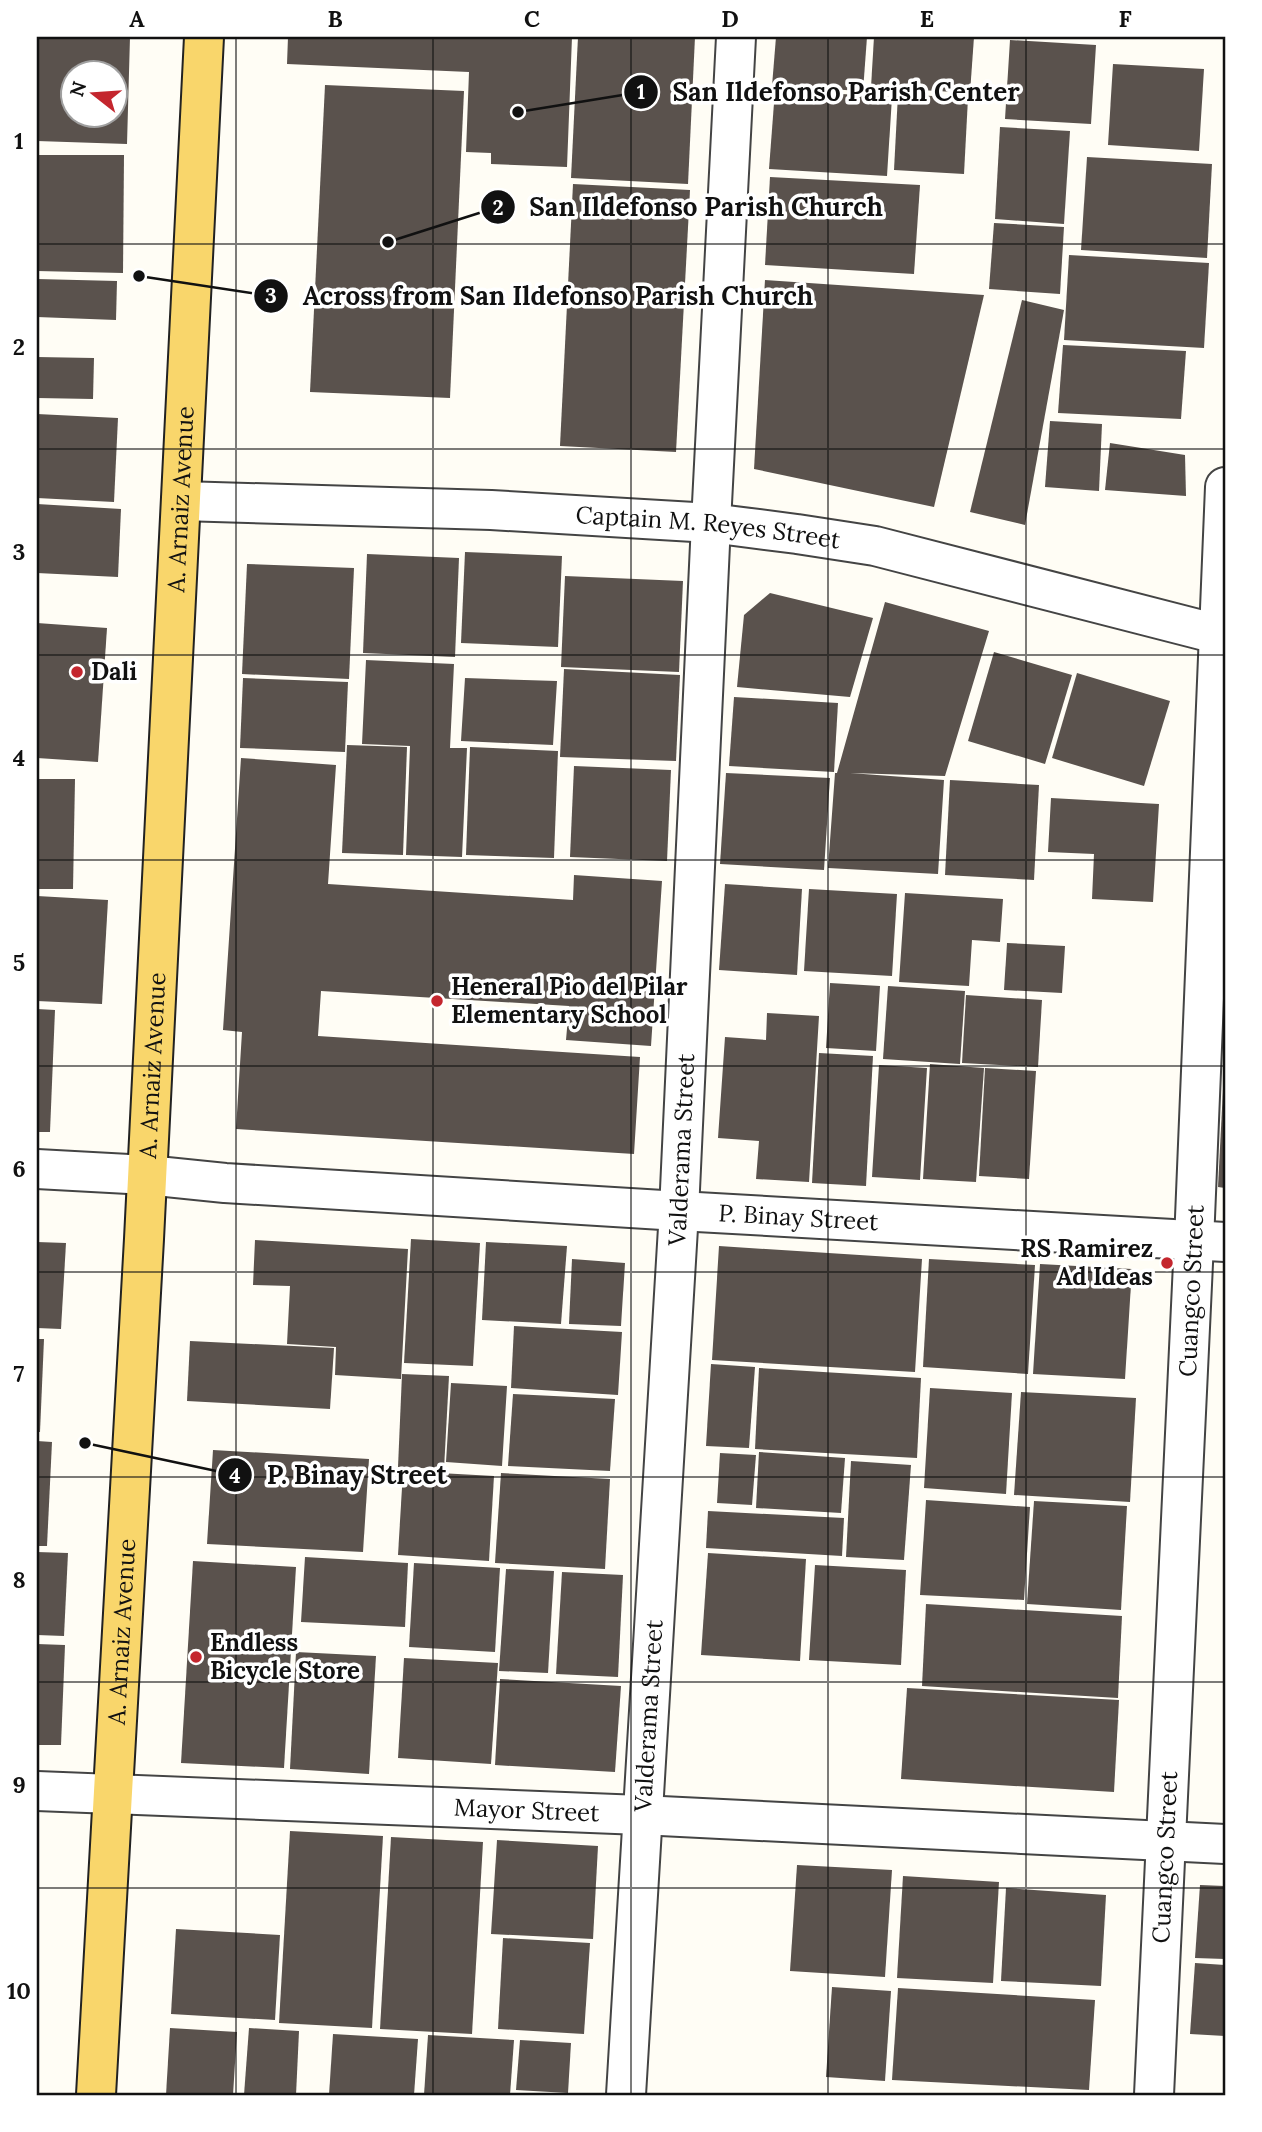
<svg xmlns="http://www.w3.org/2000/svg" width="1262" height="2132" font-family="Lora,serif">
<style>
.building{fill:#5a524d;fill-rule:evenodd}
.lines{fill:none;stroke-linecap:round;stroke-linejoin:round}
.minor-casing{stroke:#444;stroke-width:42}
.major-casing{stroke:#222;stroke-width:42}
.minor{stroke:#fff;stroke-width:38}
.major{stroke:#f9d66b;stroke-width:38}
.grid{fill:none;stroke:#111;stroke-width:2;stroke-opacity:0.55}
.poi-dot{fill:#c4262e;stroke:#fff;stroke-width:2.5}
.labels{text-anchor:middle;stroke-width:7;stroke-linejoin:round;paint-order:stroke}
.street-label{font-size:24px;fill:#111;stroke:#fff}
.poi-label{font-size:24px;font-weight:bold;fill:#111;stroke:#fff;text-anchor:start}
.leader{fill:none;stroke:#111;stroke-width:2.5}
.callout-dot{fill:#111;stroke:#fff;stroke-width:2.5}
.mark-label{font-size:21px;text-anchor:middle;font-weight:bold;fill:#fff}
.callout-label{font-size:26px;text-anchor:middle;font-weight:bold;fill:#111;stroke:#fff;stroke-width:7;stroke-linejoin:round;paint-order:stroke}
.neatline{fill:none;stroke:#111;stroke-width:2.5}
.grid-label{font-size:23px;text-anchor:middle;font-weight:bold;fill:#111}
</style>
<rect width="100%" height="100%" fill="#fffdf5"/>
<g class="building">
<path d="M37 37H130L127 144 37 141ZM74 74H116V116H74Z"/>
<polygon points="288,37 572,37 567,167 491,164 491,153 466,152 469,72 287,64"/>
<polygon points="578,37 695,37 688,184 571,178"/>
<polygon points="776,37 867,37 863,91 772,86"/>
<polygon points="874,37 974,37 970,93 871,87"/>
<polygon points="1010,40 1096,45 1091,124 1005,119"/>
<polygon points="1113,64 1204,69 1199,151 1108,145"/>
<polygon points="325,85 464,91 450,398 310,392"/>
<polygon points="775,90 892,97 887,176 769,169"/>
<polygon points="898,94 968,98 964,174 894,170"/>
<polygon points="1000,127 1070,131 1064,224 995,219"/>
<polygon points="37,155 124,155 123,273 37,271"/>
<polygon points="1087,157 1212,164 1207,258 1081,250"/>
<polygon points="770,177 920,185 914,274 765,265"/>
<polygon points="573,184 690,190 676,452 560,446"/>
<polygon points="994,223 1064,227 1060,294 989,289"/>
<polygon points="1069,255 1209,263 1204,348 1064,340"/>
<polygon points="37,279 117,281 116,320 37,317"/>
<polygon points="765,280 984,295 934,507 754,469"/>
<polygon points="1022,300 1064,310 1025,525 970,512"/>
<polygon points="1063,345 1186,351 1181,419 1058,413"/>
<polygon points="37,357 94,358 93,399 37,398"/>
<polygon points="37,414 118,418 114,502 37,498"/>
<polygon points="1050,421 1102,424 1099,491 1045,487"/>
<polygon points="1110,443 1185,455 1186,496 1105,490"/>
<polygon points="37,504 121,509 118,577 37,573"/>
<polygon points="465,552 562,556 558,647 461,643"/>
<polygon points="367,554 459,558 455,657 363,653"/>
<polygon points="247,564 354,568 349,679 242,674"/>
<polygon points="565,576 683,581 679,672 561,667"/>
<polygon points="770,593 873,618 850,697 737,687 744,615"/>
<polygon points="885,602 989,631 945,776 850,773 944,780 938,874 828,868 835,773 837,773"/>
<polygon points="37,623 107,628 98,762 37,758"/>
<polygon points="994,652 1072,675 1045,764 968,741"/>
<polygon points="366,660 454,664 450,748 467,748 462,857 406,855 410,746 362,744"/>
<polygon points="564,669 680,675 676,761 560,757"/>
<polygon points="1077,673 1170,701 1144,786 1052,758"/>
<polygon points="243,678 348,682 345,752 240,748"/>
<polygon points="465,678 557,681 553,745 461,741"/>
<polygon points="734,697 838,703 834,772 729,766"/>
<polygon points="347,745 407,747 403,855 342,853"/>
<polygon points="470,747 558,751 554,858 466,855"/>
<polygon points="241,758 336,765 328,884 573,900 574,875 662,881 651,1046 566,1040 569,1006 321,991 318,1036 640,1057 634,1154 236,1129 242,1032 223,1030"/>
<polygon points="574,766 671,770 667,861 570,857"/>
<polygon points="726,773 830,778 824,870 720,864"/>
<polygon points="37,779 75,779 73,889 37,889"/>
<polygon points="950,780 1039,785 1034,880 945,875"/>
<polygon points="1051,798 1159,804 1153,902 1092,899 1094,854 1048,852"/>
<polygon points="725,884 802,889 797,975 719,970"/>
<polygon points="809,889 897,894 892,976 804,971"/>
<polygon points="905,893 1003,899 1000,942 972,940 969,986 899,982"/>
<polygon points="37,896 108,900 102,1004 37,1001"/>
<polygon points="1007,943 1065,946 1062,993 1004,990"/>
<polygon points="830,983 880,986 876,1051 826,1048"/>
<polygon points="888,986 965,991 960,1064 883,1059"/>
<polygon points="966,995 1042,1000 1038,1067 962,1063"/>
<polygon points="37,1009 55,1010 50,1132 37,1132"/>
<polygon points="767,1013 819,1016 809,1182 756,1179 759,1141 718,1138 725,1037 766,1040"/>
<polygon points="819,1053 873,1056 866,1186 812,1183"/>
<polygon points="930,1064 984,1068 976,1182 923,1179"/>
<polygon points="879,1065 927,1068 920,1180 872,1177"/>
<polygon points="985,1068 1036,1071 1029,1179 979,1176"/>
<polygon points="1223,1089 1225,1089 1225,1188 1218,1187"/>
<polygon points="411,1239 480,1243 473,1366 404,1363"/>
<polygon points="255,1240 408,1249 401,1379 335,1375 336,1347 287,1344 290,1286 253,1285"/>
<polygon points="37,1242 66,1243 61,1329 37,1328"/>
<polygon points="486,1242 567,1246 561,1324 482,1320"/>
<polygon points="719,1246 922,1259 915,1372 712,1360"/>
<polygon points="572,1259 625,1263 621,1326 569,1324"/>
<polygon points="929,1259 1035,1265 1028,1374 923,1367"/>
<polygon points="1040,1264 1132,1269 1125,1379 1033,1374"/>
<polygon points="514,1326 622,1332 618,1395 511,1388"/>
<polygon points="37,1339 44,1339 40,1432 37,1432"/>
<polygon points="190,1341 334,1348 330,1409 187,1401"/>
<polygon points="711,1364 755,1367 749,1448 706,1446"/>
<polygon points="759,1368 921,1378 917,1458 755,1449"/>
<polygon points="402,1374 449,1376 444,1469 398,1467"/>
<polygon points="451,1383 507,1386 502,1466 446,1462"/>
<polygon points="930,1388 1012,1393 1006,1494 924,1488"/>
<polygon points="1021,1392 1136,1398 1130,1502 1014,1495"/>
<polygon points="513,1394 615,1399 610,1471 508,1466"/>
<polygon points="37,1441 52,1442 47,1546 37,1546"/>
<polygon points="213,1450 369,1459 363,1552 207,1544"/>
<polygon points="759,1452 845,1458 841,1513 756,1508"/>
<polygon points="720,1453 756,1455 752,1505 717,1503"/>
<polygon points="851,1461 911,1465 904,1560 846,1557"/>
<polygon points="403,1471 494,1476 489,1561 398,1555"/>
<polygon points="501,1473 610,1479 605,1569 495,1563"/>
<polygon points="926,1500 1030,1507 1024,1600 920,1595"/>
<polygon points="1034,1501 1127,1506 1121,1610 1027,1604"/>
<polygon points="708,1511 844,1518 842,1556 706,1548"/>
<polygon points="37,1552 68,1553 64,1636 37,1635"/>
<polygon points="708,1553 806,1559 800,1661 701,1655"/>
<polygon points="305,1557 408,1563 405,1627 301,1622"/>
<polygon points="193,1561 296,1567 284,1768 181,1763"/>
<polygon points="414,1563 500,1568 495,1652 409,1647"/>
<polygon points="815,1565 906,1570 901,1665 809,1660"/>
<polygon points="506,1569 554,1571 548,1673 499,1671"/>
<polygon points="562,1572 623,1575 618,1677 556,1674"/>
<polygon points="926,1604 1122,1616 1118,1698 922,1686"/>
<polygon points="37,1644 65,1645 61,1745 37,1745"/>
<polygon points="296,1652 376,1656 369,1774 290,1769"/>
<polygon points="404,1658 498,1663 491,1764 398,1758"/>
<polygon points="500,1679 621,1686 615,1772 495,1765"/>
<polygon points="907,1688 1119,1700 1114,1792 901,1779"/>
<polygon points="290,1831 383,1836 372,2028 279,2023"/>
<polygon points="391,1837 483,1842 472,2034 380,2029"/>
<polygon points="497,1840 598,1846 593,1939 491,1934"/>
<polygon points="797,1865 892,1870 885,1977 790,1971"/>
<polygon points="903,1876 999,1882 993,1983 897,1978"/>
<polygon points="1200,1885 1225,1886 1225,1959 1195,1958"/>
<polygon points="1006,1888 1106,1895 1101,1986 1001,1981"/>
<polygon points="176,1929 280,1935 275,2020 171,2014"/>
<polygon points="503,1938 590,1943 584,2034 498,2029"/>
<polygon points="1195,1963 1225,1965 1225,2036 1190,2034"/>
<polygon points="832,1987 891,1991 885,2081 826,2077"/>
<polygon points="898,1988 1095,2000 1089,2090 892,2080"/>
<polygon points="170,2028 237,2032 233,2095 166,2095"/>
<polygon points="249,2028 299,2031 296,2095 244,2095"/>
<polygon points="333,2034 418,2039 414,2095 329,2095"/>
<polygon points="428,2035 514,2040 510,2095 424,2095"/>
<polygon points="520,2040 571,2043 568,2093 516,2090"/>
</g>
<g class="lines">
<g class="minor-casing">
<g id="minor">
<path id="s1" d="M181 501 491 510 711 523 797 534 875 546 1225 636"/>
<path id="s2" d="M37 1169 147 1175 225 1183 679 1211 1225 1242"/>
<path id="s3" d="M37 1791 641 1815 1225 1844"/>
<path id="s4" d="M626 2095 679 1211 711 523 736 37"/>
<path id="s5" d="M1154 2095 1194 1242 1225 487"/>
</g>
</g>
<g class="major-casing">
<g id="major">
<path id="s6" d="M96 2095 144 1239 204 37"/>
</g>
</g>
<use href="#minor" class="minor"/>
<use href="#major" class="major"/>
</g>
<path class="grid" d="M236 37V2095M433 37V2095M631 37V2095M828 37V2095M1026 37V2095M37 244H1225M37 449H1225M37 655H1225M37 860H1225M37 1066H1225M37 1272H1225M37 1477H1225M37 1682H1225M37 1888H1225"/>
<g class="poi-dot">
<circle cx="77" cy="672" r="7"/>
<circle cx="437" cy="1001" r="7"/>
<circle cx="1167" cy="1263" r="7"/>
<circle cx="196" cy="1657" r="7"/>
</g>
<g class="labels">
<g class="street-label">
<text dy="8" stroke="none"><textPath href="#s6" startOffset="1598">A. Arnaiz Avenue</textPath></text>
<text dy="8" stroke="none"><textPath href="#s1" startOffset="528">Captain M. Reyes Street</textPath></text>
<text dy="8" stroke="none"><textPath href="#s6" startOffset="1031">A. Arnaiz Avenue</textPath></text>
<text dy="8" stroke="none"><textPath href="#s4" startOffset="947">Valderama Street</textPath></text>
<text dy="8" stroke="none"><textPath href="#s2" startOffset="763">P. Binay Street</textPath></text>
<text dy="8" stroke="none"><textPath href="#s5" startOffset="805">Cuangco Street</textPath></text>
<text dy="8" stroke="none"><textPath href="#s6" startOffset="464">A. Arnaiz Avenue</textPath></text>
<text dy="8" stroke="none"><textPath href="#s4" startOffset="380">Valderama Street</textPath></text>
<text dy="8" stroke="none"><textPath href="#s3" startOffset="490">Mayor Street</textPath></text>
<text dy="8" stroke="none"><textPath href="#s5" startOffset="238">Cuangco Street</textPath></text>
</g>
<g class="poi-label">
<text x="91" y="680">Dali</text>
<text x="451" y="995">Heneral Pio del Pilar<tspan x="451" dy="28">Elementary School</tspan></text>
<text x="1153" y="1257" text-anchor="end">RS Ramirez<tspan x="1153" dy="28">Ad Ideas</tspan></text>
<text x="210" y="1651">Endless<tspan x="210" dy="28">Bicycle Store</tspan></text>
</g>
</g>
<path class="leader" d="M518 112L641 92M388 242L498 207M139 276L271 296M85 1443L235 1475"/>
<g class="callout-dot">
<circle cx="518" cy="112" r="7"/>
<circle cx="388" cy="242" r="7"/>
<circle cx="139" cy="276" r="7"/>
<circle cx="85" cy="1443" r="7"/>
<circle cx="641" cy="92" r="18"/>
<circle cx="498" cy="207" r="18"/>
<circle cx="271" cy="296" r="18"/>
<circle cx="235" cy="1475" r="18"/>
</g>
<g class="mark-label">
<text x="641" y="99">1</text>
<text x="498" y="215">2</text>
<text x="271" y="303">3</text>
<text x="235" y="1483">4</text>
</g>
<g class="callout-label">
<text x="846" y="101">San Ildefonso Parish Center</text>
<text x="706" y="216">San Ildefonso Parish Church</text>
<text x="558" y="305">Across from San Ildefonso Parish Church</text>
<text x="357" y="1484">P. Binay Street</text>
</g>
<rect width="1262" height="2132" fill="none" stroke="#ffffff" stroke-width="77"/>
<g transform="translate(94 94) rotate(287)"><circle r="33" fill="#ffffff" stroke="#a0a0a0" stroke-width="2"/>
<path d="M0-5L12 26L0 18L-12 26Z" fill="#c4262e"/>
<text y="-10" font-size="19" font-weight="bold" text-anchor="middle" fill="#111111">N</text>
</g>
<rect x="38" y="38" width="1186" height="2056" class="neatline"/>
<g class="grid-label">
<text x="137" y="27">A</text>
<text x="335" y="27">B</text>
<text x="532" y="27">C</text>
<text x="730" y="27">D</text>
<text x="927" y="27">E</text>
<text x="1125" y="27">F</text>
<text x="19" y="149">1</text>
<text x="19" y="355">2</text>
<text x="19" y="560">3</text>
<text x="19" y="766">4</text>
<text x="19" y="971">5</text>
<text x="19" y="1177">6</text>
<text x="19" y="1382">7</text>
<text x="19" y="1588">8</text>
<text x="19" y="1793">9</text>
<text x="19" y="1999">10</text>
</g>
</svg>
